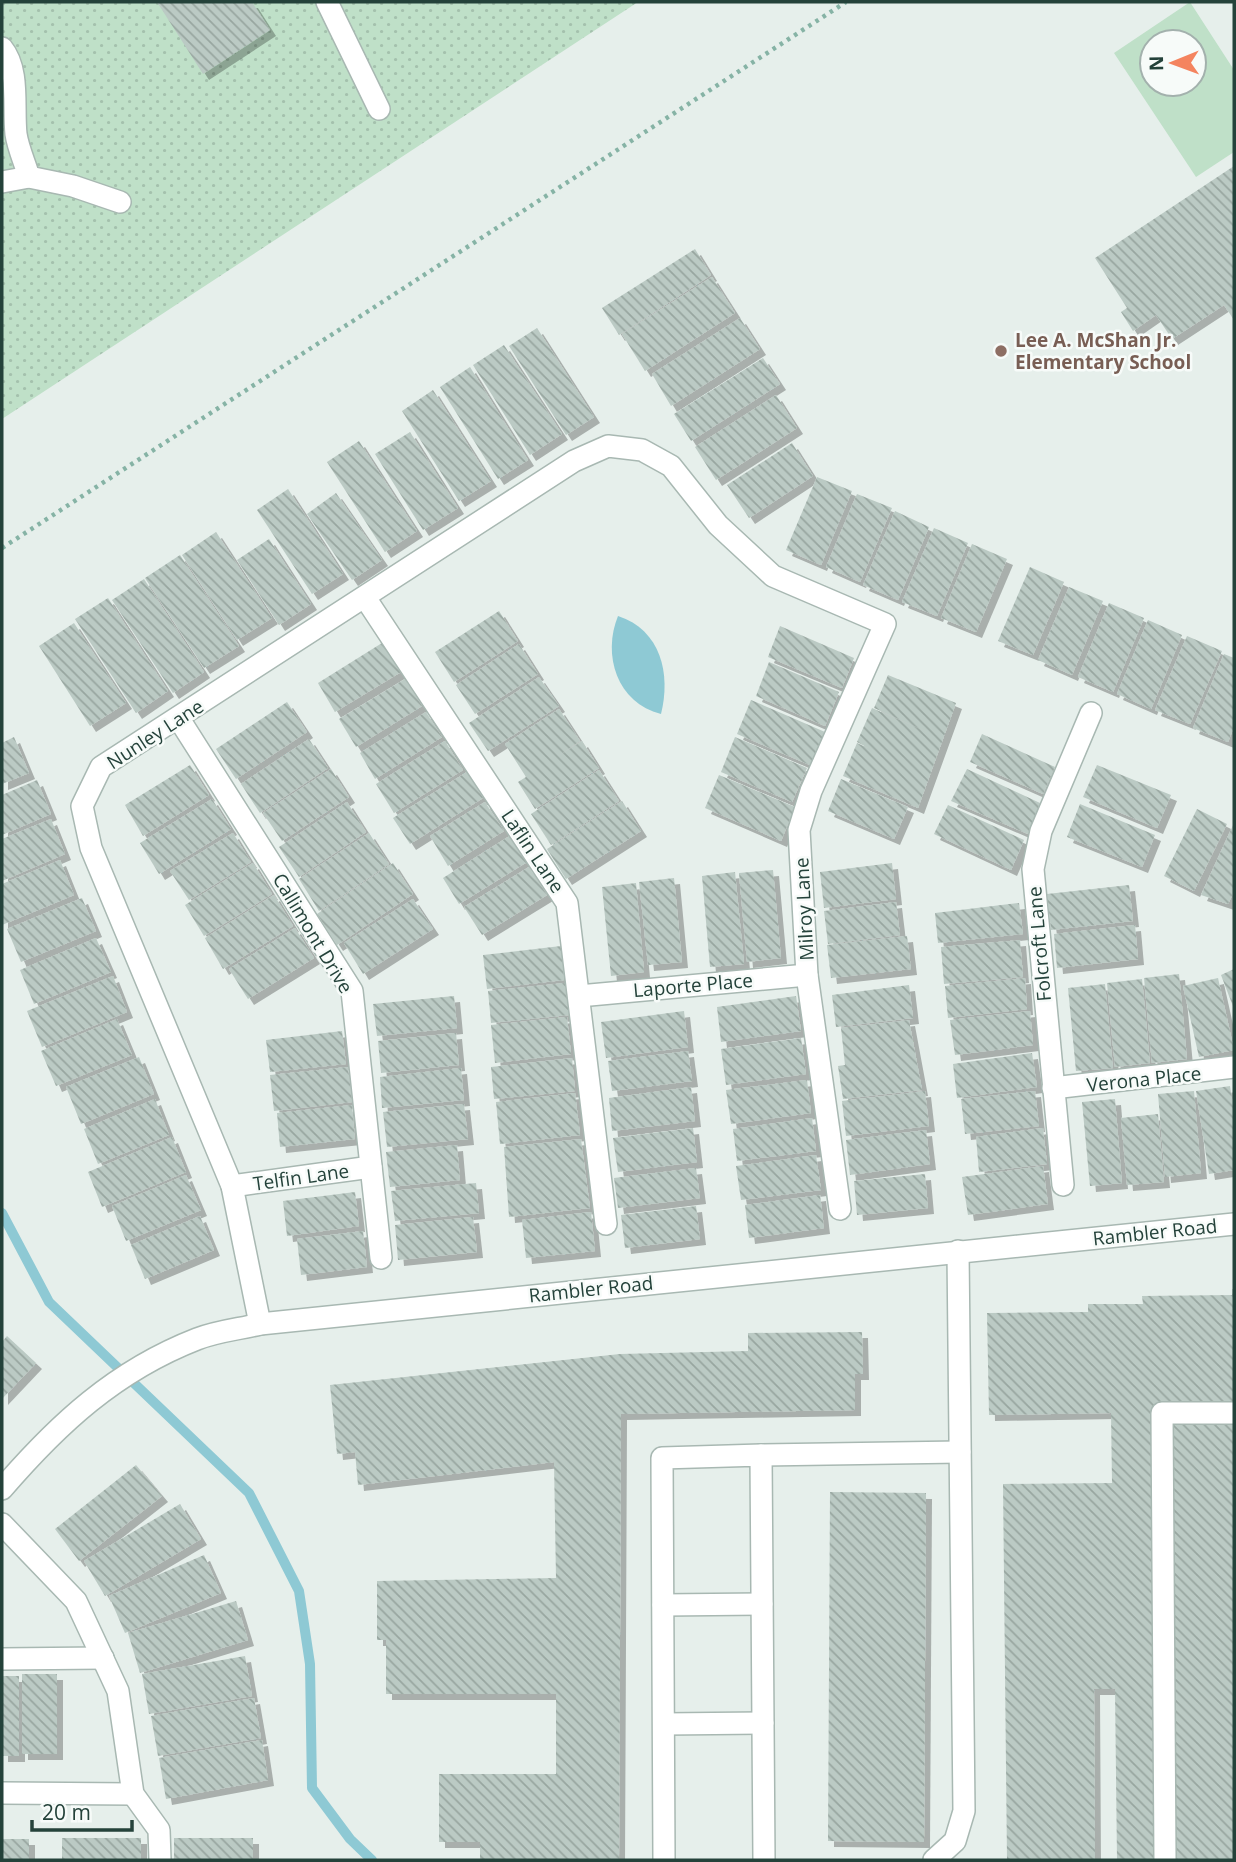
<svg xmlns="http://www.w3.org/2000/svg" width="1236" height="1862" font-family="'Open Sans',sans-serif">
<style>
.grass{fill:url(#grass-dots)}
.garden{fill:#bfe0c8;fill-rule:evenodd}
.water{fill:#8ec9d4}
.lines{fill:none;stroke-linecap:round;stroke-linejoin:round}
.stream{stroke:#8ec9d4;stroke-width:10}
.building{fill:url(#building-back-hatch);filter:url(#shadow)}
.minor-casing{stroke:#a8b8b2;stroke-width:24}
.path{stroke:#86b3a5;stroke-width:4.5;stroke-dasharray:3.5 5;stroke-linecap:butt}
.minor{stroke:#fff;stroke-width:21}
.education-dot{fill:#8d6e63;stroke:#f7fbf9;stroke-width:2.5}
.labels{text-anchor:middle;stroke-width:5;stroke-linejoin:round;paint-order:stroke}
.education-label{font-size:19px;font-weight:bold;fill:#785e54;stroke:#f7fbf9;text-anchor:start}
.street-label{font-size:19px;fill:#24423a;stroke:#f7fbf9}
</style>
<defs>
<pattern id="grass-dots" width="8" height="8" patternUnits="userSpaceOnUse" patternTransform="scale(1.75)"><rect width="8" height="8" fill="#bfe0c8"/><path d="M2 2h.1M6 6h.1" fill="none" stroke="#a4c1ad" stroke-width="1.8" stroke-linecap="round"/></pattern>
<pattern id="building-back-hatch" width="6" height="6" patternUnits="userSpaceOnUse" patternTransform="scale(1.75)"><rect width="6" height="6" fill="#bbcac4"/><path d="M-1 5l2 2M0 0l6 6M5-1l2 2" fill="none" stroke="#98a6a0"/></pattern>
<filter id="shadow"><feDropShadow dx="6" dy="6" stdDeviation="0" flood-color="#0004"/></filter>
</defs>
<rect width="100%" height="100%" fill="#e6efeb"/>
<polygon class="grass" points="2,2 638,2 2,419"/>
<path class="garden" d="M1190 2 1234 70V152L1196 177 1114 53ZM1152 42H1194V84H1152Z"/>
<path class="water" d="M618 616C661 630 671 674 661 714 617 703 602 655 618 616Z"/>
<g class="lines">
<polyline class="stream" points="2,1213 49,1302 249,1493 299,1591 310,1664 312,1788 350,1839 372,1860"/>
</g>
<g class="building">
<polygon points="157,2 252,2 270,30 203,74"/>
<polygon points="1234,166 1234,320 1224,305 1172,339 1156,315 1133,331 1121,312 1127,308 1095,258"/>
<polygon points="695,249 711,275 619,335 602,308"/>
<polygon points="712,277 735,313 645,371 622,334"/>
<polygon points="740,318 760,349 671,406 652,374"/>
<polygon points="537,328 594,417 566,435 509,346"/>
<polygon points="504,345 562,434 530,455 473,365"/>
<polygon points="763,358 780,384 691,441 674,414"/>
<polygon points="470,367 528,460 498,479 440,387"/>
<polygon points="433,390 491,481 459,501 402,411"/>
<polygon points="776,395 797,428 716,480 695,447"/>
<polygon points="410,432 458,508 423,530 375,454"/>
<polygon points="359,441 417,531 385,552 327,462"/>
<polygon points="792,443 813,476 749,518 727,485"/>
<polygon points="817,477 852,491 821,565 786,550"/>
<polygon points="288,489 343,574 312,594 257,510"/>
<polygon points="336,493 382,560 352,580 307,514"/>
<polygon points="857,494 892,508 860,582 826,567"/>
<polygon points="895,511 929,527 898,600 863,585"/>
<polygon points="934,528 968,543 937,616 902,602"/>
<polygon points="216,532 272,618 237,640 182,555"/>
<polygon points="269,539 311,604 279,625 237,560"/>
<polygon points="972,544 1007,559 976,632 941,618"/>
<polygon points="180,555 239,646 204,668 145,578"/>
<polygon points="1030,567 1064,582 1033,655 998,641"/>
<polygon points="144,579 204,672 173,693 112,600"/>
<polygon points="1069,587 1103,601 1072,675 1038,660"/>
<polygon points="108,598 168,691 136,713 75,619"/>
<polygon points="1109,603 1144,618 1113,692 1078,677"/>
<polygon points="499,611 518,641 454,682 435,652"/>
<polygon points="1148,620 1182,635 1151,709 1117,694"/>
<polygon points="74,623 126,703 90,726 39,646"/>
<polygon points="780,626 854,658 842,688 768,657"/>
<polygon points="1187,636 1222,651 1190,724 1155,710"/>
<polygon points="382,643 401,672 335,712 318,683"/>
<polygon points="519,644 538,674 475,714 456,685"/>
<polygon points="1224,654 1234,658 1234,727 1228,742 1193,728"/>
<polygon points="769,662 839,692 825,726 756,696"/>
<polygon points="888,675 956,703 918,808 843,776 857,743 870,749 857,742 872,708 934,735 874,708"/>
<polygon points="539,677 559,706 488,751 469,723"/>
<polygon points="405,679 422,706 356,747 339,719"/>
<polygon points="751,700 825,732 810,765 737,734"/>
<polygon points="287,702 307,732 236,779 216,749"/>
<polygon points="559,709 580,741 557,757 582,741 599,768 535,809 518,782 526,777 505,744"/>
<polygon points="426,712 442,737 375,779 360,753"/>
<polygon points="982,734 1055,767 1043,794 970,762"/>
<polygon points="14,737 29,773 2,784 2,743"/>
<polygon points="735,737 807,768 792,802 721,772"/>
<polygon points="309,739 328,768 260,813 241,784"/>
<polygon points="445,741 463,770 394,813 376,784"/>
<polygon points="190,765 209,795 143,836 125,805"/>
<polygon points="1097,765 1171,795 1157,828 1083,797"/>
<polygon points="331,769 349,797 282,841 263,813"/>
<polygon points="967,769 1040,803 1028,834 951,801"/>
<polygon points="599,770 619,801 551,845 531,814"/>
<polygon points="467,772 483,798 410,844 393,818"/>
<polygon points="719,775 795,807 781,841 705,808"/>
<polygon points="841,779 908,807 894,839 828,811"/>
<polygon points="37,780 51,814 2,835 2,795"/>
<polygon points="212,799 231,829 159,874 140,843"/>
<polygon points="622,801 641,831 566,879 547,849"/>
<polygon points="347,802 366,832 299,877 279,847"/>
<polygon points="485,802 504,831 448,866 430,836"/>
<polygon points="1080,804 1155,835 1142,867 1067,837"/>
<polygon points="948,805 1024,840 1011,870 934,834"/>
<polygon points="1197,809 1227,824 1194,891 1164,876"/>
<polygon points="51,819 65,854 2,881 2,839"/>
<polygon points="1234,823 1234,891 1228,904 1201,895"/>
<polygon points="233,833 251,862 189,900 170,871"/>
<polygon points="369,833 389,864 319,911 299,879"/>
<polygon points="511,835 527,862 459,904 443,878"/>
<polygon points="60,860 74,895 2,925 2,884"/>
<polygon points="253,863 272,894 204,936 185,905"/>
<polygon points="393,863 413,894 337,945 317,914"/>
<polygon points="892,863 896,899 824,908 820,872"/>
<polygon points="529,867 547,895 482,935 464,907"/>
<polygon points="773,870 781,958 747,962 739,873"/>
<polygon points="735,872 744,964 710,967 702,876"/>
<polygon points="674,878 682,962 648,965 639,882"/>
<polygon points="636,883 644,972 611,976 602,887"/>
<polygon points="1129,885 1133,921 1051,930 1047,894"/>
<polygon points="274,895 293,926 223,969 205,938"/>
<polygon points="82,898 96,931 21,962 7,929"/>
<polygon points="413,899 433,929 363,974 344,943"/>
<polygon points="896,902 900,935 828,944 824,911"/>
<polygon points="1019,903 1023,934 938,943 935,913"/>
<polygon points="1135,925 1138,959 1057,968 1054,934"/>
<polygon points="295,928 314,958 248,999 229,969"/>
<polygon points="907,936 911,969 831,978 827,945"/>
<polygon points="96,938 111,972 34,1004 20,970"/>
<polygon points="1020,940 1023,977 944,984 941,947"/>
<polygon points="561,946 564,980 487,989 483,955"/>
<polygon points="1234,969 1234,1009 1221,975"/>
<polygon points="1179,974 1187,1059 1152,1063 1144,978"/>
<polygon points="113,976 127,1012 42,1047 27,1011"/>
<polygon points="1025,978 1027,1009 948,1018 945,986"/>
<polygon points="1218,978 1234,1050 1199,1057 1183,986"/>
<polygon points="1142,979 1150,1063 1115,1067 1107,983"/>
<polygon points="565,983 569,1015 491,1023 488,991"/>
<polygon points="1105,984 1113,1068 1076,1071 1068,988"/>
<polygon points="909,985 913,1018 836,1027 832,995"/>
<polygon points="454,996 457,1028 377,1036 373,1004"/>
<polygon points="796,996 801,1031 721,1042 717,1007"/>
<polygon points="684,1011 688,1047 606,1058 601,1022"/>
<polygon points="1030,1011 1033,1045 955,1055 950,1020"/>
<polygon points="567,1017 571,1054 495,1063 491,1025"/>
<polygon points="117,1019 132,1055 56,1086 41,1051"/>
<polygon points="909,1020 922,1090 843,1099 838,1066 845,1065 841,1028"/>
<polygon points="342,1031 346,1064 270,1072 266,1040"/>
<polygon points="456,1033 459,1065 381,1073 378,1041"/>
<polygon points="801,1038 806,1074 726,1085 721,1049"/>
<polygon points="688,1051 692,1081 612,1091 608,1061"/>
<polygon points="1032,1053 1037,1087 957,1098 953,1064"/>
<polygon points="139,1057 154,1094 81,1124 66,1087"/>
<polygon points="572,1058 575,1091 494,1099 491,1067"/>
<polygon points="348,1067 352,1102 274,1111 270,1075"/>
<polygon points="461,1068 464,1100 382,1108 380,1077"/>
<polygon points="807,1080 811,1113 731,1124 726,1090"/>
<polygon points="1230,1086 1234,1111 1234,1170 1209,1174 1196,1091"/>
<polygon points="691,1087 695,1121 612,1131 609,1098"/>
<polygon points="925,1091 929,1126 846,1136 842,1101"/>
<polygon points="1035,1091 1039,1126 965,1134 961,1099"/>
<polygon points="1194,1091 1201,1173 1165,1177 1158,1094"/>
<polygon points="575,1093 580,1135 500,1144 496,1102"/>
<polygon points="155,1099 169,1135 98,1164 84,1129"/>
<polygon points="1115,1099 1122,1183 1090,1186 1082,1102"/>
<polygon points="464,1104 468,1139 387,1147 383,1112"/>
<polygon points="352,1105 355,1139 280,1147 277,1113"/>
<polygon points="1158,1114 1164,1182 1127,1185 1121,1118"/>
<polygon points="812,1118 816,1151 737,1161 733,1129"/>
<polygon points="693,1128 697,1162 618,1172 613,1138"/>
<polygon points="1043,1128 1047,1164 979,1172 976,1137"/>
<polygon points="926,1130 930,1164 850,1175 846,1140"/>
<polygon points="172,1137 186,1172 102,1207 88,1172"/>
<polygon points="581,1139 590,1208 509,1217 504,1147"/>
<polygon points="457,1145 460,1180 390,1187 386,1152"/>
<polygon points="816,1155 821,1190 741,1200 736,1166"/>
<polygon points="1043,1166 1048,1204 968,1215 962,1177"/>
<polygon points="696,1168 700,1198 618,1208 614,1178"/>
<polygon points="925,1174 928,1208 857,1215 854,1181"/>
<polygon points="186,1175 201,1210 126,1241 112,1206"/>
<polygon points="476,1183 479,1213 395,1221 391,1191"/>
<polygon points="355,1192 359,1226 287,1236 283,1201"/>
<polygon points="820,1195 824,1228 749,1238 745,1205"/>
<polygon points="696,1206 700,1239 625,1248 621,1215"/>
<polygon points="591,1212 595,1251 526,1258 522,1220"/>
<polygon points="200,1216 214,1250 145,1279 131,1245"/>
<polygon points="473,1217 477,1252 398,1260 395,1225"/>
<polygon points="363,1231 367,1267 301,1275 297,1239"/>
<polygon points="1232,1289 1234,1289 1234,1860 1117,1860 1115,1689 1094,1689 1095,1860 1007,1860 1003,1484 1112,1483 1111,1413 989,1415 987,1313 1088,1312 1088,1304 1143,1304 1142,1296 1232,1295"/>
<polygon points="862,1332 863,1374 855,1374 855,1410 621,1414 619,1860 480,1860 480,1842 439,1842 439,1774 556,1774 556,1694 386,1694 386,1640 377,1640 377,1581 556,1578 554,1462 358,1485 355,1452 337,1454 330,1385 620,1354 748,1351 748,1333"/>
<polygon points="7,1336 36,1363 2,1399 2,1342"/>
<polygon points="136,1465 162,1496 79,1561 55,1529"/>
<polygon points="830,1492 926,1493 924,1842 828,1841"/>
<polygon points="180,1504 201,1539 105,1596 84,1561"/>
<polygon points="204,1555 221,1593 125,1633 109,1596"/>
<polygon points="236,1601 248,1640 140,1673 128,1633"/>
<polygon points="245,1656 252,1696 149,1714 142,1674"/>
<rect x="22" y="1674" width="35" height="80"/>
<rect x="2" y="1676" width="17" height="80"/>
<polygon points="254,1698 261,1738 158,1756 151,1716"/>
<polygon points="262,1740 268,1780 166,1799 159,1758"/>
<rect x="62" y="1838" width="79" height="22"/>
<rect x="174" y="1838" width="79" height="22"/>
<rect x="2" y="1839" width="27" height="21"/>
</g>
<g class="lines">
<g class="minor-casing">
<g id="minor">
<polyline points="327,2 379,109"/>
<path d="M2 48C20 70 13 107 16 134 18 148 25 163 29 177"/>
<polyline points="2,182 29,177 73,186 120,202"/>
<polyline points="366,599 567,903 606,1224"/>
<polyline points="179,719 352,991 381,1258"/>
<polyline points="579,996 807,975"/>
<polyline points="1053,1088 1234,1067"/>
<polyline points="1063,1185 1033,869 1041,831 1091,713"/>
<polyline points="232,1186 371,1167"/>
<polyline points="260,1324 232,1186 91,848 82,806 101,767 574,461 608,446 642,450 671,466 718,525 773,576 885,624 811,791 799,830 807,975 840,1209"/>
<polyline points="761,1455 960,1452"/>
<path d="M2 1489C58 1424 115 1371 197 1339 217 1331 240 1329 260 1324L1234 1224"/>
<polyline points="2,1524 76,1601 118,1691 133,1794 159,1830 160,1860"/>
<polyline points="663,1605 762,1604"/>
<polyline points="2,1659 103,1658"/>
<polyline points="664,1724 763,1723"/>
<polyline points="2,1793 133,1794"/>
<polyline points="664,1860 662,1458 761,1455 764,1860"/>
<polyline points="934,1860 955,1841 964,1811 958,1251"/>
<polyline points="1165,1860 1162,1413 1234,1413"/>
</g>
</g>
<polyline class="path" points="2,548 846,2"/>
<use href="#minor" class="minor"/>
</g>
<circle class="education-dot" cx="1001" cy="351" r="7"/>
<g class="labels">
<g class="education-label">
<text x="1015" y="347">Lee A. McShan Jr.<tspan x="1015" dy="22">Elementary School</tspan></text>
</g>
<g class="street-label">
<text transform="translate(155 734) rotate(-33)" y="7">Nunley Lane</text>
<text transform="translate(533 851) rotate(56)" y="7">Laflin Lane</text>
<text transform="translate(804 909) rotate(-93)" y="7">Milroy Lane</text>
<text transform="translate(313 933) rotate(59)" y="7">Callimont Drive</text>
<text transform="translate(1039 944) rotate(-95)" y="7">Folcroft Lane</text>
<text transform="translate(693 985) rotate(-5)" y="7">Laporte Place</text>
<text transform="translate(1144 1079) rotate(-6)" y="7">Verona Place</text>
<text transform="translate(301 1177) rotate(-8)" y="7">Telfin Lane</text>
<text transform="translate(1155 1232) rotate(-6)" y="7">Rambler Road</text>
<text transform="translate(591 1289) rotate(-6)" y="7">Rambler Road</text>
</g>
</g>
<rect width="1236" height="1862" fill="none" stroke="#24423a" stroke-width="7"/>
<g transform="translate(1173 63) rotate(269)"><circle r="33" fill="#f7fbf9" stroke="#a3b1ad" stroke-width="2"/>
<path d="M0-5L12 26L0 18L-12 26Z" fill="#f4845f"/>
<text y="-10" font-size="19" font-weight="bold" text-anchor="middle" fill="#24423a">N</text>
</g>
<path d="M32 1820v10h100v-10" fill="none" stroke="#24423a" stroke-width="3.5"/>
<text x="42" y="1820" font-size="21" fill="#24423a" stroke="#f7fbf9" stroke-width="5" paint-order="stroke">20 m</text>
</svg>
